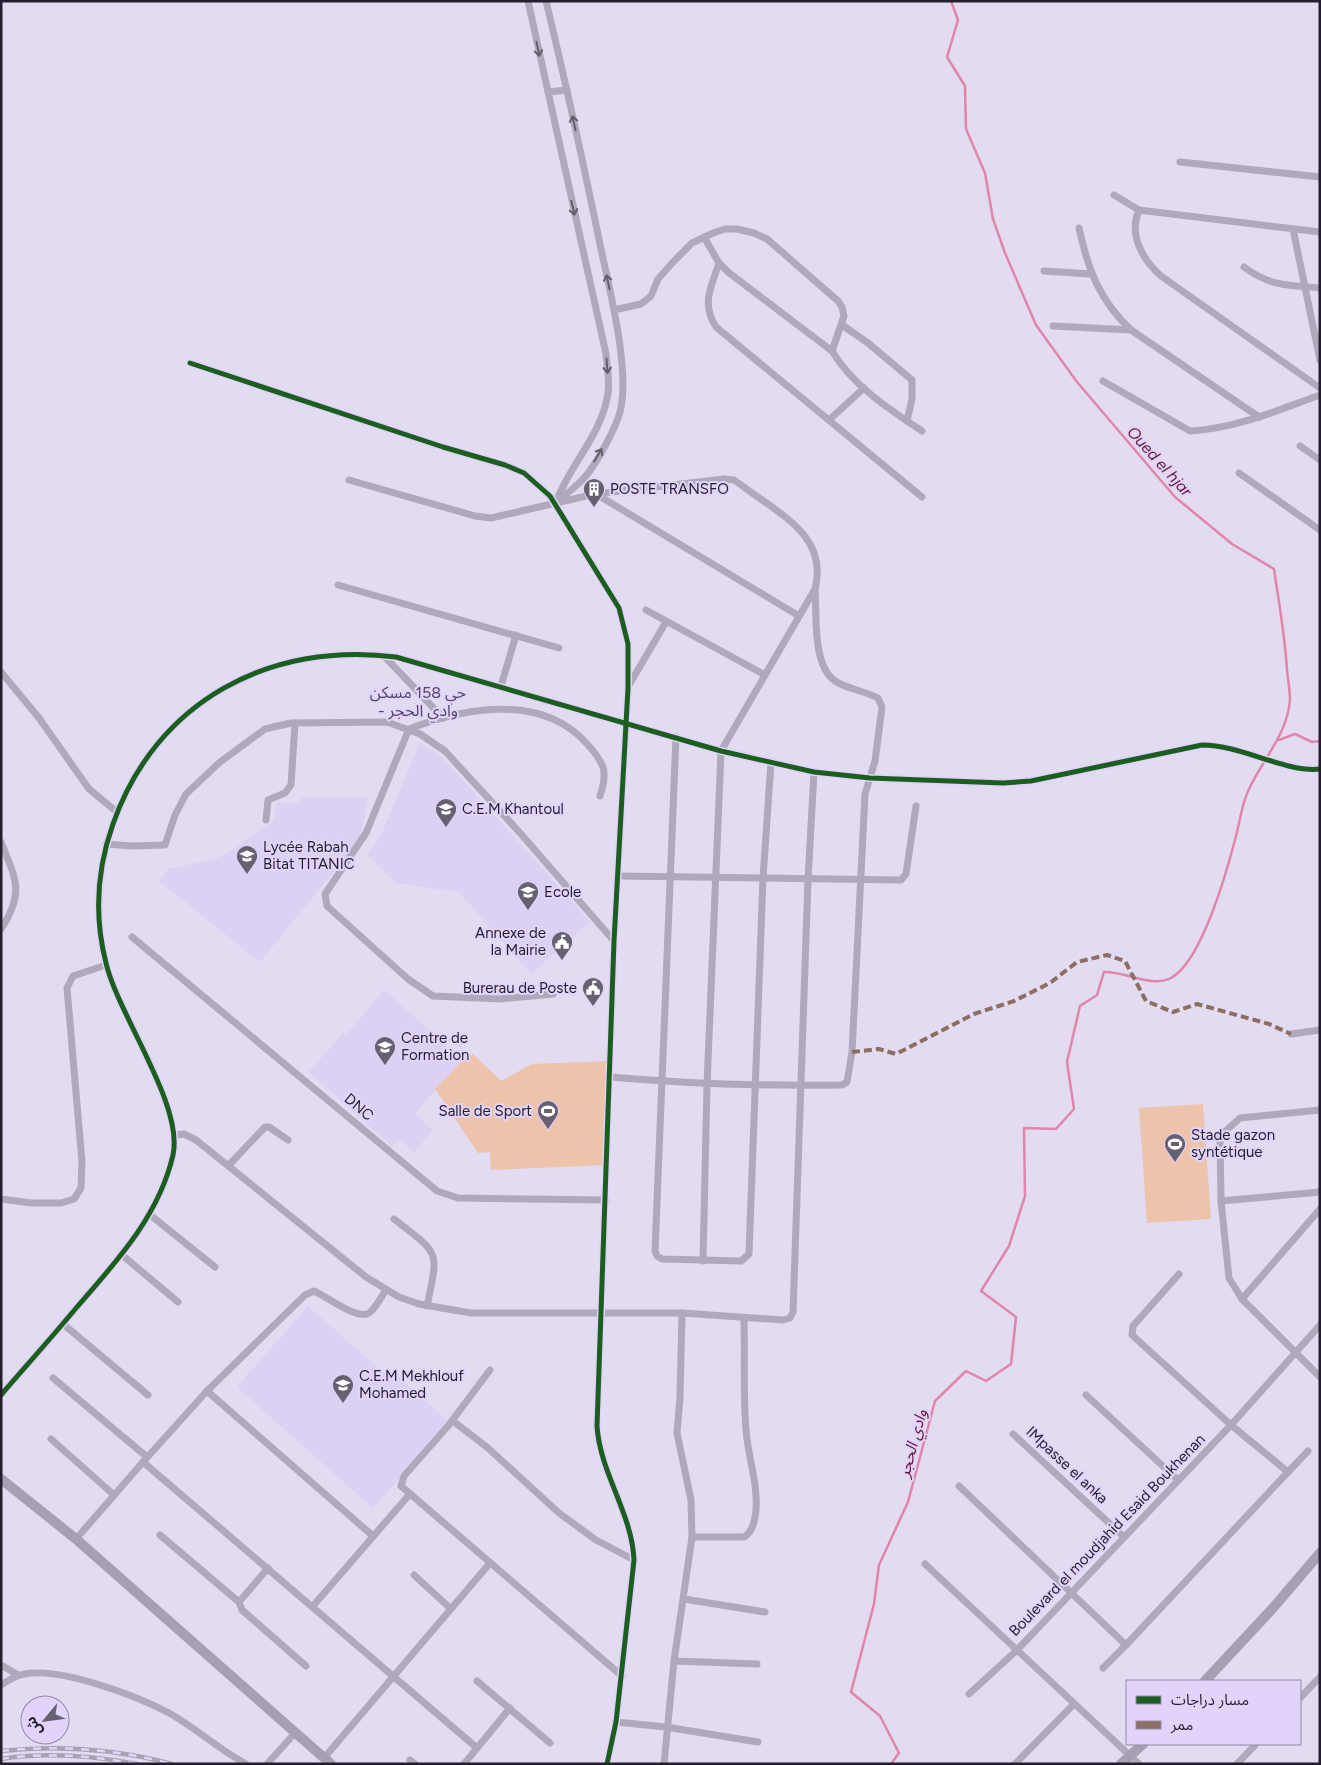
<svg xmlns="http://www.w3.org/2000/svg" width="1321" height="1765" font-family="Figtree,'Noto Sans Arabic',sans-serif">
<style>
.built{fill:#dcd0f3}
.green{fill:#edc3ab}
.lines{fill:none;stroke-linecap:round;stroke-linejoin:round}
.stream{stroke:#e086aa;stroke-width:2.5}
.street{stroke:#afa9bb;stroke-width:7}
.secondary{stroke:#a79fb3;stroke-width:10}
.rail-casing{stroke:#a8a2b2;stroke-width:4.5}
.rail{stroke:#e1d3f9;stroke-width:2.5;stroke-dasharray:8;stroke-linecap:butt}
.quiet{stroke:#8d6e63;stroke-width:4;stroke-dasharray:8 4;stroke-linecap:butt}
.cycleway-casing{stroke:#e1d3f9;stroke-width:8}
.cycleway{stroke:#1b5e20;stroke-width:5}
.oneway{stroke:#635d6c}
.labels{text-anchor:middle;stroke-width:4;stroke-linejoin:round;paint-order:stroke}
.poi-label{font-size:15px;fill:#241e2c;stroke:#e1d3f9;text-anchor:start}
.street-label{font-size:15px;fill:#241e2c;stroke:#e1d3f9}
.water-label{font-size:16px;font-style:italic;fill:#681938;stroke:#e1d3f9}
.neighbourhood-label{font-size:16px;fill:#534767;stroke:#e1d3f9}
</style>
<rect width="100%" height="100%" fill="#e3dbf1"/>
<g class="built">
<polygon points="420,743 443,758 590,922 531,974 459,892 396,883 368,855 381,835"/>
<polygon points="301,797 368,798 360,839 260,962 159,881 168,869 211,860 225,855 275,820 276,802 300,804"/>
<polygon points="384,990 463,1060 415,1113 433,1130 414,1152 399,1139 392,1146 309,1072 343,1033 346,1035"/>
<polygon points="308,1306 394,1382 399,1377 449,1422 373,1508 237,1387"/>
</g>
<g class="green">
<polygon points="473,1054 501,1081 532,1064 611,1061 607,1165 491,1170 490,1152 478,1153 435,1089 463,1060"/>
<polygon points="1203,1104 1211,1219 1147,1223 1139,1108"/>
</g>
<g class="lines">
<g class="stream">
<polyline points="1279,740 1295,734 1312,742 1320,741"/>
<path d="M891 1764 899 1753 880 1716 851 1692 874 1604 879 1565 908 1502 935 1401 966 1371 986 1381 1011 1364 1016 1317 981 1291 1009 1246 1025 1196 1024 1128 1056 1129 1074 1109 1067 1062 1080 1006 1097 995 1104 972C1125 971 1151 988 1171 978 1202 961 1227 871 1236 836 1240 821 1242 803 1249 789 1263 759 1287 735 1290 700 1290 691 1288 680 1287 670 1285 636 1279 603 1274 569L1232 544 1175 497 1077 382 1036 325 1005 253 993 219 985 173 966 129 965 86 947 57 958 20 951 1"/>
</g>
<g class="street">
<path d="M528 1 606 354C607 367 610 381 608 393 602 435 570 464 556 502"/>
<path d="M546 1C566 84 584 166 601 249 610 291 629 366 621 407 618 425 597 463 585 477 577 486 566 494 557 502"/>
<polyline points="548,92 567,90"/>
<polyline points="1180,162 1320,177"/>
<polyline points="1114,195 1139,210"/>
<path d="M1079 228C1088 270 1100 301 1131 330L1259 417"/>
<polyline points="1293,229 1320,360"/>
<path d="M1320 232 1139 210C1128 235 1143 260 1161 276L1320 388"/>
<polyline points="704,237 719,263 728,272 832,351"/>
<path d="M719 263C711 288 701 303 716 327L922 497"/>
<path d="M1244 267C1271 287 1288 285 1320 288"/>
<polyline points="1044,271 1091,274"/>
<path d="M614 310 641 304 651 296 658 279 674 261 692 243 713 233 725 229H737L754 233 767 239 838 301 842 307 844 316 832 351C852 385 890 410 922 431"/>
<polyline points="842,325 868,343 912,380 912,399 907,421"/>
<polyline points="1053,326 1131,330"/>
<path d="M190 363 443 447 505 465 524 473 550 496 619 608 628 644V688L614 941 597 1426C600 1473 632 1513 634 1560L616 1722 607 1764"/>
<path d="M1103 381 1190 431C1235 429 1278 410 1320 395"/>
<polyline points="829,420 864,388"/>
<polyline points="1300,446 1320,460"/>
<polyline points="1239,473 1320,530"/>
<path d="M349 480 475 516 491 518 595 494 724 479 734 480 744 487C779 514 829 536 815 589L721 751 707 1085 703 1261"/>
<polyline points="596,494 799,616"/>
<polyline points="338,585 559,648"/>
<polyline points="646,610 765,675"/>
<polyline points="384,656 443,718"/>
<polyline points="1,672 39,718 89,789 117,812"/>
<polyline points="629,685 666,622"/>
<polyline points="501,686 516,635"/>
<polyline points="676,737 655,1251 657,1256 662,1259 741,1261 749,1254 763,878 771,762"/>
<polyline points="266,820 268,800 285,793 291,785 295,723"/>
<path d="M1 842C16 880 25 892 1 929"/>
<polyline points="106,844 132,846 165,845 175,815 186,794 220,762 265,729 291,723 387,722 420,734 445,751 521,834 614,941"/>
<polyline points="618,876 901,880 906,874 916,806"/>
<polyline points="132,937 437,1191 458,1198 606,1200"/>
<path d="M553 994 500 999 433 996 408 979 327 906 325 894 366 833 409 729C466 707 543 693 588 745 605 764 608 772 600 796"/>
<polyline points="1291,1034 1320,1030"/>
<path d="M611 1077C688 1084 765 1086 842 1085L847 1082 852 1052 865 794 875 761 882 707 878 698C865 691 847 689 835 681 812 665 817 615 815 589"/>
<polyline points="1320,1110 1240,1118 1220,1136 1221,1201 1229,1278 1242,1299 1320,1377"/>
<polyline points="175,1135 184,1134 196,1140 366,1277 399,1297 419,1304 471,1313 682,1313 783,1320 790,1318 793,1312 808,880 814,772"/>
<polyline points="229,1165 265,1127 269,1127 288,1140"/>
<polyline points="1,1199 31,1203 61,1203 74,1199 81,1188 82,1162 67,988 73,976 106,965"/>
<polyline points="1221,1201 1320,1192"/>
<polyline points="149,1214 215,1267"/>
<path d="M394 1219C440 1255 439 1249 427 1306"/>
<polyline points="122,1255 178,1302"/>
<polyline points="1242,1299 1320,1209"/>
<polyline points="63,1324 148,1395"/>
<polyline points="490,1370 448,1426 404,1476 401,1486 622,1676"/>
<polyline points="53,1378 147,1457"/>
<polyline points="207,1391 373,1536"/>
<path d="M1 1395C26 1366 52 1337 77 1307 116 1262 159 1216 173 1155 184 1105 118 1015 106 963 94 916 97 869 113 824 156 701 270 641 396 657L721 751 814 772 870 778 1003 783 1031 781 1202 745C1242 745 1286 773 1320 769"/>
<polyline points="1086,1395 1178,1480"/>
<polyline points="453,1421 488,1448 559,1513 596,1540 634,1560"/>
<polyline points="1013,1434 1124,1537"/>
<polyline points="51,1439 114,1495"/>
<path d="M143 1462 207 1391 305 1295 314 1291C326 1296 358 1321 369 1313 376 1308 381 1297 386 1290"/>
<polyline points="1288,1472 1308,1451"/>
<polyline points="959,1486 1126,1645 1288,1472 1231,1425 1132,1335 1133,1326 1179,1274"/>
<polyline points="160,1535 239,1602 242,1610 306,1666"/>
<path d="M692 1537H744C753 1532 755 1520 756 1510 758 1483 748 1457 746 1430 743 1393 745 1355 744 1318"/>
<polyline points="76,1539 143,1462 477,1748"/>
<polyline points="925,1564 1017,1650 969,1694"/>
<polyline points="414,1575 451,1609"/>
<polyline points="684,1599 765,1612"/>
<polyline points="239,1602 268,1568"/>
<polyline points="313,1606 409,1495"/>
<polyline points="674,1661 757,1664"/>
<polyline points="1,1665 18,1675"/>
<polyline points="1103,1668 1126,1645"/>
<polyline points="477,1681 550,1743"/>
<path d="M1 1685C9 1680 16 1675 25 1674 61 1667 137 1696 169 1713 196 1728 218 1749 246 1764"/>
<polyline points="1300,1698 1320,1677"/>
<polyline points="616,1722 666,1727 758,1742"/>
<polyline points="324,1758 490,1563"/>
<polyline points="410,1760 415,1764"/>
<polyline points="267,1764 295,1733"/>
<polyline points="464,1764 510,1708"/>
<polyline points="664,1764 674,1661 692,1537 691,1500 677,1433 680,1397 682,1313"/>
<polyline points="1015,1764 1073,1705"/>
<polyline points="1139,1764 1017,1650 1231,1425 1320,1325"/>
<polyline points="1237,1764 1256,1744"/>
</g>
<g class="secondary">
<polyline points="1,1479 76,1539 331,1764"/>
<polyline points="1205,1681 1273,1608 1320,1553"/>
<polyline points="1121,1764 1143,1744"/>
</g>
<g class="rail-casing">
<g id="rail">
<path d="M1 1751C59 1745 116 1749 172 1764"/>
<path d="M1 1759C45 1752 94 1756 137 1764"/>
</g>
</g>
<use href="#rail" class="rail"/>
<polyline class="quiet" points="852,1052 879,1049 896,1054 974,1014 1014,1001 1050,983 1077,962 1107,955 1125,961 1146,1001 1173,1012 1197,1004 1269,1024 1291,1034"/>
<g class="cycleway-casing">
<g id="cycleway">
<path d="M190 363 443 447 505 465 524 473 550 496 619 608 628 644V688L614 941 597 1426C600 1473 632 1513 634 1560L616 1722 607 1764"/>
<path d="M1 1395C26 1366 52 1337 77 1307 116 1262 159 1216 173 1155 184 1105 118 1015 106 963 94 916 97 869 113 824 156 701 270 641 396 657L721 751 814 772 870 778 1003 783 1031 781 1202 745C1242 745 1286 773 1320 769"/>
</g>
</g>
<use href="#cycleway" class="cycleway"/>
</g>
<defs><path id="oneway-shaft" d="M-6 0H5M1.5-3L5.5 0L1.5 3" fill="none" stroke-width="1.6" stroke-linecap="round" stroke-linejoin="round" transform="scale(1.25)"/></defs>
<g class="oneway">
<use href="#oneway-shaft" transform="translate(538 49) rotate(78)"/>
<use href="#oneway-shaft" transform="translate(574 123) rotate(-102)"/>
<use href="#oneway-shaft" transform="translate(573 208) rotate(77)"/>
<use href="#oneway-shaft" transform="translate(608 282) rotate(-102)"/>
<use href="#oneway-shaft" transform="translate(607 366) rotate(86)"/>
<use href="#oneway-shaft" transform="translate(598 455) rotate(-59)"/>
</g>
<defs>
<g id="building-pin" transform="scale(1.125)"><path d="M0 17L-7.5 6A9.5 9.5 0 1 1 7.5 6Z" fill="#676071" stroke="#e1d3f9"/><path d="M-4-6H4V6H1V3H-1V6H-4ZM-2.5-4.3h1.7v1.8h-1.7ZM.8-4.3h1.7v1.8H.8ZM-2.5-1h1.7V.8h-1.7ZM.8-1h1.7V.8H.8Z" fill="#fff"/></g>
<g id="university-pin" transform="scale(1.125)"><path d="M0 17L-7.5 6A9.5 9.5 0 1 1 7.5 6Z" fill="#676071" stroke="#e1d3f9"/><path d="M0-5L7-2L0 1L-7-2ZM-4 1L0 2.5L4 1V4Q0 6-4 4Z" fill="#fff"/></g>
<g id="school-pin" transform="scale(1.125)"><path d="M0 17L-7.5 6A9.5 9.5 0 1 1 7.5 6Z" fill="#676071" stroke="#e1d3f9"/><path d="M0-5L7-2L0 1L-7-2ZM-4 1L0 2.5L4 1V4Q0 6-4 4Z" fill="#fff"/></g>
<g id="civic-pin" transform="scale(1.125)"><path d="M0 17L-7.5 6A9.5 9.5 0 1 1 7.5 6Z" fill="#676071" stroke="#e1d3f9"/><path d="M-.6-6.5H3V-4.5H.6V-3L4-1V1h2V6H-6V1h2V-1L-.6-3ZM-1.2 2.5V6h2.4V2.5Z" fill="#fff"/></g>
<g id="stadium-pin" transform="scale(1.125)"><path d="M0 17L-7.5 6A9.5 9.5 0 1 1 7.5 6Z" fill="#676071" stroke="#e1d3f9"/><path d="M0-5a6.5 5 0 1 0 0 10a6.5 5 0 1 0 0-10ZM-3.5-1.8h7v3.6h-7Z" fill="#fff"/></g>
</defs>
<g fill-rule="evenodd">
<use href="#building-pin" x="594" y="489"/>
<use href="#university-pin" x="446" y="809"/>
<use href="#university-pin" x="247" y="856"/>
<use href="#school-pin" x="528" y="892"/>
<use href="#civic-pin" x="562" y="942"/>
<use href="#civic-pin" x="593" y="988"/>
<use href="#university-pin" x="385" y="1047"/>
<use href="#stadium-pin" x="548" y="1111"/>
<use href="#stadium-pin" x="1175" y="1144"/>
<use href="#school-pin" x="343" y="1385"/>
</g>
<g class="labels">
<g class="poi-label">
<text x="610" y="494">POSTE TRANSFO</text>
<text x="462" y="814">C.E.M Khantoul</text>
<text x="263" y="852">Lycée Rabah<tspan x="263" dy="17">Bitat TITANIC</tspan></text>
<text x="544" y="897">Ecole</text>
<text x="546" y="938" text-anchor="end">Annexe de<tspan x="546" dy="17">la Mairie</tspan></text>
<text x="577" y="993" text-anchor="end">Burerau de Poste</text>
<text x="401" y="1043">Centre de<tspan x="401" dy="17">Formation</tspan></text>
<text x="532" y="1116" text-anchor="end">Salle de Sport</text>
<text x="1191" y="1140">Stade gazon<tspan x="1191" dy="17">syntétique</tspan></text>
<text x="359" y="1381">C.E.M Mekhlouf<tspan x="359" dy="17">Mohamed</tspan></text>
</g>
<g class="street-label">
<text transform="translate(359 1107) rotate(40)" y="5">DNC</text>
<text transform="translate(1067 1465) rotate(43)" y="5">IMpasse el anka</text>
<text transform="translate(1107 1535) rotate(-46)" y="5">Boulevard el moudjahid Esaid Boukhenan</text>
</g>
<g class="water-label">
<text transform="translate(1160 461) rotate(48)" y="6">Oued el hjar</text>
<text transform="translate(912 1443) rotate(-75)" y="6">وادي الحجر</text>
</g>
<g class="neighbourhood-label">
<text x="418" y="698">حي 158 مسكن<tspan x="418" dy="18">- وادي الحجر</tspan></text>
</g>
</g>
<rect width="1321" height="1765" fill="none" stroke="#241e2c" stroke-width="5"/>
<rect x="1126" y="1680" width="175" height="65" fill="#e1d3f9" stroke="#958ba7"/>
<rect x="1136" y="1696" width="25" height="8" fill="#1b5e20" stroke="#958ba7"/>
<text x="1171" y="1705" font-size="15" fill="#241e2c">مسار دراجات</text>
<rect x="1136" y="1721" width="25" height="8" fill="#8d6e63" stroke="#958ba7"/>
<text x="1171" y="1730" font-size="15" fill="#241e2c">ممر</text>
<g transform="translate(45 1720) rotate(241)"><circle r="24" fill="#e1d3f9" stroke="#958ba7"/>
<path d="M0-4L9 19L0 12L-9 19Z" fill="#676071"/>
<text y="-8" font-size="14" font-weight="bold" text-anchor="middle" fill="#241e2c">ش</text>
</g>
</svg>
